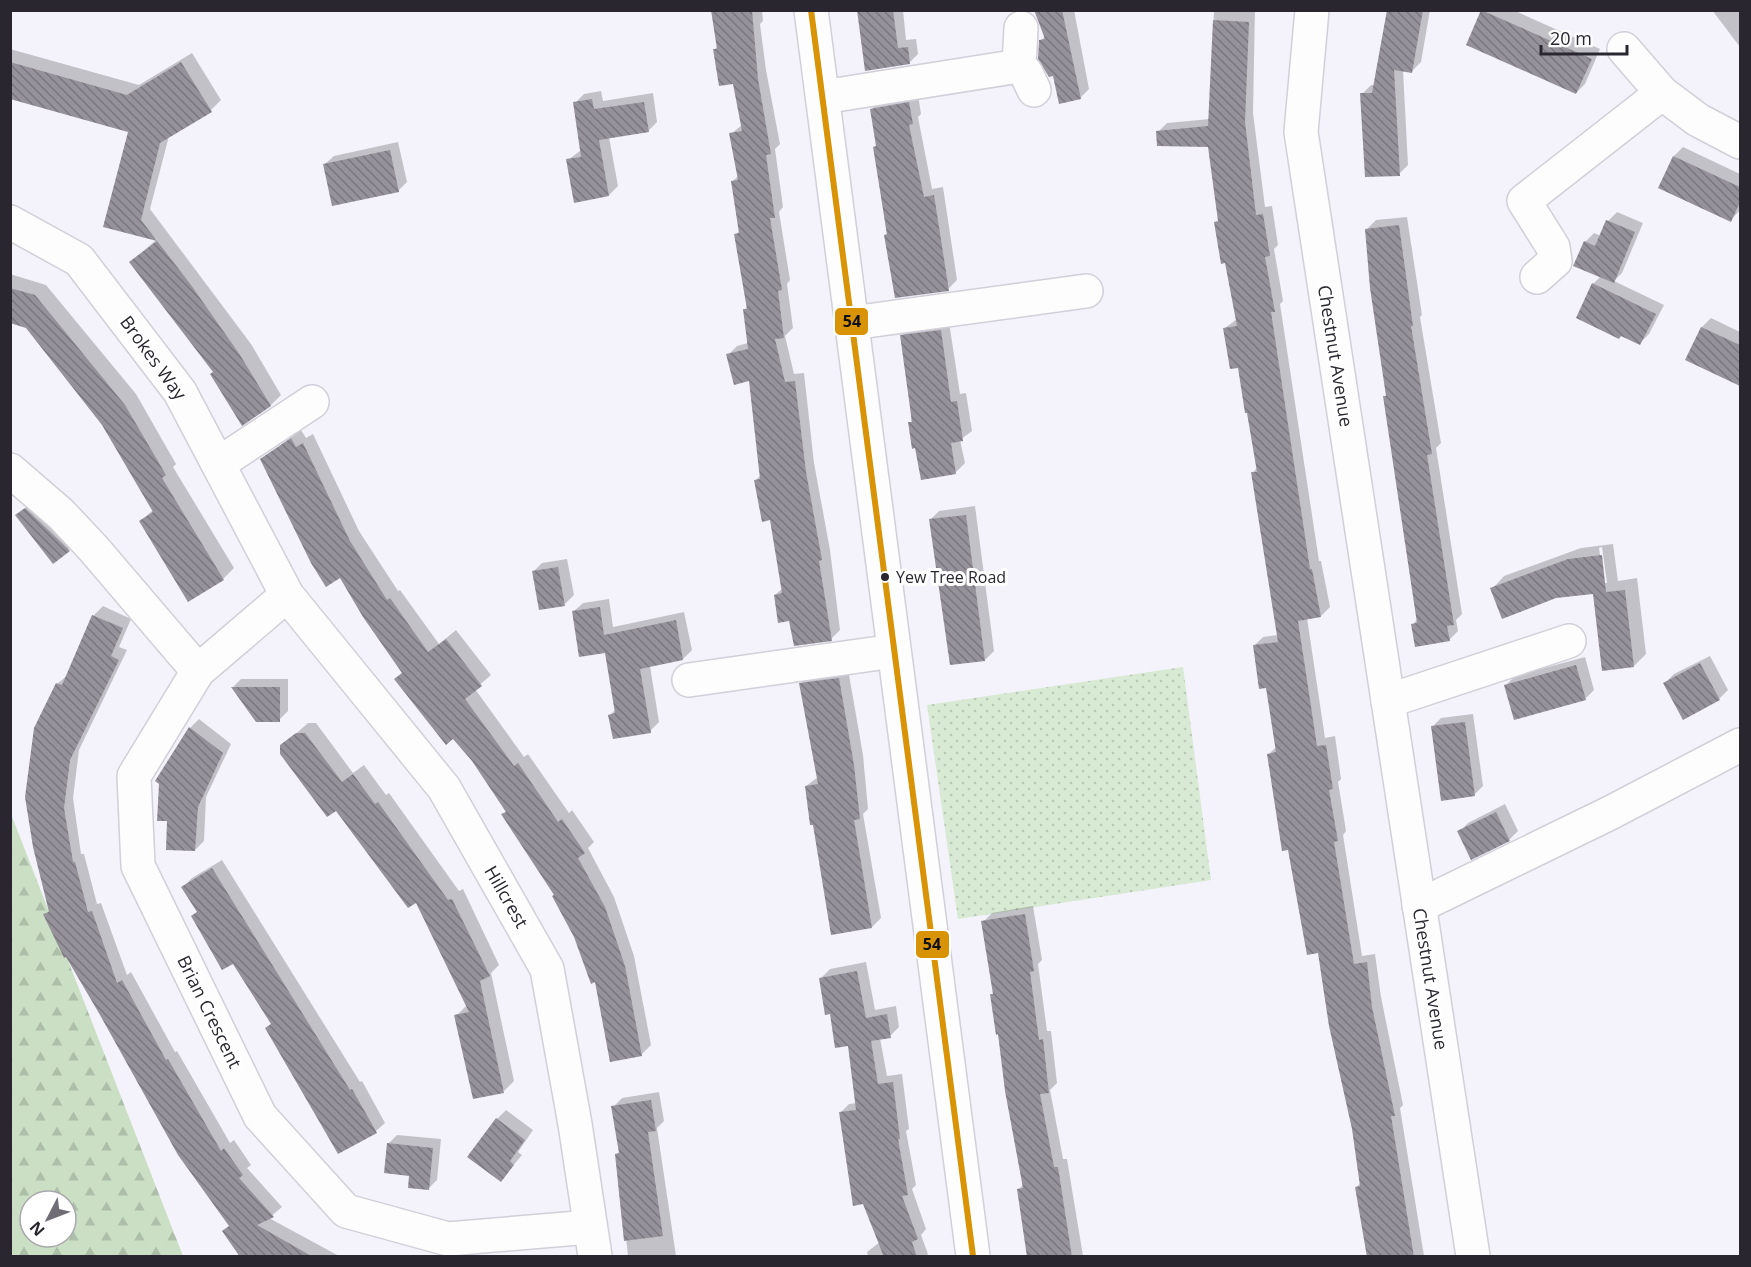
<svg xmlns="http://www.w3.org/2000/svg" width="1751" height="1267" font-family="'Open Sans',sans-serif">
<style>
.forest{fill:url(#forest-firs);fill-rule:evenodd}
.park{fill:url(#park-dots)}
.shadow{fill:#0003;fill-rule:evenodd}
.building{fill:url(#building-back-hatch)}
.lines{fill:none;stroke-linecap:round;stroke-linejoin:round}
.minor-casing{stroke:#d1cfd8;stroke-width:36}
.minor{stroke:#fdfdfe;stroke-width:33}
.bus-1-casing{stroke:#fff;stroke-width:10}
.bus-1{stroke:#d89307;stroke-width:6}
.bus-dot{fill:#292630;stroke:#fff;stroke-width:2}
.labels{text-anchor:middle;stroke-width:6;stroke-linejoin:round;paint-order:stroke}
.bus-label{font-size:16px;fill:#292630;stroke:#fff;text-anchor:start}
.street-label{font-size:18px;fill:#292630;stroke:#fff}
.line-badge{stroke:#fff;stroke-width:2}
.pale-badge-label{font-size:16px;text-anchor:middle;font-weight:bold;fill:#111}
</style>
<defs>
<pattern id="forest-firs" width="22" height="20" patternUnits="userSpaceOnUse" patternTransform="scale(1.5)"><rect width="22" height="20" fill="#cbdfc4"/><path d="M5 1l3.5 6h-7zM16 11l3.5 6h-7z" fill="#aebfa9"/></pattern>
<pattern id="park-dots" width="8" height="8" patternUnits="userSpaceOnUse" patternTransform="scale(1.5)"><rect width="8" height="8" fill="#d8ead3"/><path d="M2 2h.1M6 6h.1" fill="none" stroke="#b9c9b5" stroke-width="1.8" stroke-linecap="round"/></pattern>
<pattern id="building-back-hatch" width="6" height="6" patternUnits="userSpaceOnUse" patternTransform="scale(1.5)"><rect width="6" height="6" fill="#95929b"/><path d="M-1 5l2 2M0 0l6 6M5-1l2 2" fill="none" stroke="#7a777f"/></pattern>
</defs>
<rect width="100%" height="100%" fill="#f4f2fb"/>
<path class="forest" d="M11 814 183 1256H11ZM30 1201H66V1237H30Z"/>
<polygon class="park" points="1183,667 1211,880 958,919 927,705"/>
<g class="shadow">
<polygon points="712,10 762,10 763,21 760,24 766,70 780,144 775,149 783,207 779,212 790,280 787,284 793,328 785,336 794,374 804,373 814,463 830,550 840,630 831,639 791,619 775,595 783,588 771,518 756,480 761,475 751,379 728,355 737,346 748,343 744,310 748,306 736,235 740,230 733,181 739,175 731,134 743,124 735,82 714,50 718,46"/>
<polygon points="860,10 903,10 906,40 916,39 918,54 909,63"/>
<polygon points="1036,10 1074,10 1089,89 1080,98 1054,74 1041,41 1045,36"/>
<polygon points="1214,10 1255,10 1253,113 1265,207 1272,206 1278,245 1274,249 1283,301 1280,304 1319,561 1321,561 1330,607 1321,616 1307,618 1325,738 1335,736 1341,779 1338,782 1346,831 1343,835 1362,956 1375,954 1381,997 1403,1105 1400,1108 1424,1256 1368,1256 1357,1187 1361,1182 1353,1129 1320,951 1289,848 1269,754 1277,746 1267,686 1254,646 1263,637 1278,635 1252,473 1258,467 1239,366 1225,328 1237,319 1227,261 1216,223 1220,219 1210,146 1158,132 1167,123 1210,119"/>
<polygon points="1388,10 1430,10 1421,62 1412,71 1403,70 1408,165 1399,174 1362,94 1371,85 1375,85"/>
<polygon points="1483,10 1513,10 1600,49 1585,84 1576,93 1468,44"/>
<polygon points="1712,10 1740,10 1740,47"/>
<polygon points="10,49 139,85 192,53 221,100 211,110 169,136 150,209 251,344 281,395 271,405 242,424 215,372 131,262 157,239 105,226 129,131 10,98"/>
<polygon points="601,91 603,101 653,93 657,122 648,131 609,137 618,186 609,195 568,160 581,150 575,103 584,94"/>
<polygon points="918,94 921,114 918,117 932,189 943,187 957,280 948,289 896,297 874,148 877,145 872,109 881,100"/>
<polygon points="398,142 407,182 398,191 324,165 334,156"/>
<polygon points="1683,147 1740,174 1740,210 1731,220 1674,156"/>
<polygon points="1617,212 1643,223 1622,273 1614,281 1664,305 1649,334 1640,343 1593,284 1601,276 1585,242 1594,233 1601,236 1608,221"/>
<polygon points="1407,217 1422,315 1420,317 1441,443 1436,448 1462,614 1456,620 1458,631 1449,640 1413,624 1418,619 1367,229 1376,220"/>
<polygon points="10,274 46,285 136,394 176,464 173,467 234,568 223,579 141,521 153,510 103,424 27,326 10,321"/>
<polygon points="1711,318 1740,332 1740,384 1687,359 1702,327"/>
<polygon points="949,322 960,394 966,393 972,431 960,440 965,463 956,472 913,447 909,386 902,336 911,327"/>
<polygon points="301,430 306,438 313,434 359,531 398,591 400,590 439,644 456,630 491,675 475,689 524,757 528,754 569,813 572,810 594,842 588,848 614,897 634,956 651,1045 641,1055 596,980 556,895 503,815 507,811 473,760 404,672 262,459"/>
<polygon points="35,500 78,541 54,562 17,515"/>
<polygon points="975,506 994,651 985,660 930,520 939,511"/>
<path d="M1613 544 1618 581 1637 578 1646 654 1634 666 1594 592 1492 589 1504 576 1581 548ZM1602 547 1607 583H1604L1599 548Z"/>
<polygon points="567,559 574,595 565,604 533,572 542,563"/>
<polygon points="609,599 613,627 684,612 692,650 683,659 650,666 659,722 650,731 610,715 616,709 607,651 573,612 583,603"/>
<polygon points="103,606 131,619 119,647 127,650 79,750 73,798 81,854 84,854 97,904 101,903 127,975 131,972 175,1052 177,1051 230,1143 234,1140 251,1165 247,1168 282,1207 269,1218 339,1256 242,1256 230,1225 45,915 50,910 35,729 58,683 68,675 94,615"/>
<polygon points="1710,656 1728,690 1719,699 1665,683 1674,674"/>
<polygon points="1585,657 1594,690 1585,699 1506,685 1515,676"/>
<polygon points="848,669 863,755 868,809 863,814 881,918 872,927 806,786 818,777 801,684 810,675"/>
<polygon points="241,679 288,679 288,711 279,720 233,687"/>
<polygon points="1473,714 1483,786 1474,795 1432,727 1441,718"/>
<polygon points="199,719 231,744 206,797 204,841 195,850 169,820 161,783 157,781 190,728"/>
<polygon points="308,723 316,723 353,773 364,765 386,795 389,793 459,891 463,889 499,965 491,973 514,1081 504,1091 456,1016 467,1005 416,901 282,746"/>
<polygon points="1505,804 1518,831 1509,840 1459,832 1468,823"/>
<polygon points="222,860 360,1082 362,1081 385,1123 376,1131 272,1023 234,962 193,916 198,911 183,887 192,878"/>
<polygon points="1033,906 1042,960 1038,964 1047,1031 1051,1031 1057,1083 1050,1090 1063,1159 1067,1159 1083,1256 1030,1256 1019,1189 1023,1185 992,995 995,992 983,922 992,913"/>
<polygon points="866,962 875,1010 896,1006 899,1027 890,1036 880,1038 887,1076 902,1074 909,1129 906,1131 916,1185 912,1189 926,1229 921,1235 928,1254 926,1256 868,1256 867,1252 880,1242 840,1113 849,1104 857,1103 849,1044 831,1012 821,978 830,969"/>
<polygon points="659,1092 664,1121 657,1128 676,1256 628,1256 617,1154 620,1151 613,1107 622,1098"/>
<polygon points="506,1110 533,1130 518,1152 522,1155 501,1180 497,1119"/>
<polygon points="397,1135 441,1139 437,1180 428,1189 411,1174 388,1144"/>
</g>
<g class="building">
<polygon points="711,10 752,10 758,79 771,154 766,155 775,218 770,218 782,290 778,291 784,338 775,339 785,382 795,381 806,472 822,560 819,561 832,641 794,646 789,621 778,623 774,595 782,593 770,520 762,522 754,480 760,479 749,381 734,385 726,354 748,349 743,309 747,309 734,234 739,233 731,181 738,180 729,133 742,131 733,84 719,86 713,49 717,49"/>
<polygon points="857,10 893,10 898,48 908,47 910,64 865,71"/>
<polygon points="1034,10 1062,10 1081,99 1059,104 1053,76 1049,77 1038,59 1039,40 1045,39"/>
<polygon points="1387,10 1423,10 1412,73 1394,70 1400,176 1365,177 1360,93 1372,93"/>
<polygon points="1481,10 1592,59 1576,94 1466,45"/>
<polygon points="1213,20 1249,22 1245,122 1256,215 1263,214 1270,256 1265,257 1275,312 1271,312 1310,569 1312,569 1321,617 1298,621 1317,746 1326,745 1333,789 1329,790 1338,841 1334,842 1354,964 1367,962 1372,1007 1395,1116 1391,1116 1414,1257 1367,1257 1355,1187 1360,1186 1352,1129 1329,1026 1318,953 1307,955 1288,850 1282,851 1267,754 1276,752 1266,688 1259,689 1253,645 1278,642 1251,472 1257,472 1247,413 1245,413 1238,368 1230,369 1223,328 1237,326 1225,263 1221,264 1214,222 1218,221 1208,147 1157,146 1156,131 1208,126"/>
<polygon points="10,62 127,95 181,62 212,112 160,143 141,220 191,285 240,355 271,406 242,426 210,374 213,372 129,262 157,241 103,227 128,132 10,99"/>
<polygon points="592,99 594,109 644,102 649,132 599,140 609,196 574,203 566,159 581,157 573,102"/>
<polygon points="909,102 913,124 909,125 924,197 934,195 949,291 895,298 884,235 887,234 873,147 876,146 870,109"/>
<polygon points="390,150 399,192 332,206 323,164"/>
<polygon points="1673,156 1740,187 1740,202 1731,222 1658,188"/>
<polygon points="1606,220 1635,232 1614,283 1573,266 1584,241 1595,246"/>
<polygon points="1399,225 1413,326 1411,326 1432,454 1427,455 1454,625 1447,626 1450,641 1415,647 1411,624 1417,623 1383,396 1386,396 1370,288 1365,229"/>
<polygon points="1592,283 1656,314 1640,345 1621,336 1619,339 1576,318"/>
<polygon points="10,288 35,295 125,405 166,475 162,478 224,580 188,602 139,521 153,512 102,425 26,328 10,323"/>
<polygon points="1701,327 1740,345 1740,386 1685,360"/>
<polygon points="941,330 951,402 957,401 963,441 951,443 956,474 921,480 915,448 912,449 908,422 912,422 900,335"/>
<polygon points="291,438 296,447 303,443 350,541 387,600 390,598 428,652 446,639 482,686 465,699 514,766 518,763 558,822 562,819 585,853 578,858 605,907 625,966 642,1056 610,1062 595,982 591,984 574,937 552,896 554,895 501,814 506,812 472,761 453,739 446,745 394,679 402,673 363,617 340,578 326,587 311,563 260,459"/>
<polygon points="25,508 70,551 53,564 15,515"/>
<polygon points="966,515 985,661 950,665 929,519"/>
<polygon points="1602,555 1606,592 1625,590 1634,667 1602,671 1593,594 1556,598 1502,619 1490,588 1568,559"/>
<polygon points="558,567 565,606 539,610 532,571"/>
<polygon points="600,607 604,635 676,620 683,660 640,669 651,733 613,739 608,715 615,713 605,653 579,657 572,611"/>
<polygon points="92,615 123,628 111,656 119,660 70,760 64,808 73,862 75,862 88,912 92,911 117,983 122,980 166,1060 168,1059 221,1151 224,1148 243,1175 239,1178 274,1217 257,1225 313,1257 240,1257 222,1231 229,1226 178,1155 100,1015 66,957 64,958 43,914 49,912 33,847 25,797 34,728 56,683 62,685"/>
<polygon points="1700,663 1720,700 1683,720 1663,683"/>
<polygon points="1576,665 1586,700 1514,720 1504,685"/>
<polygon points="839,678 854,765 860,819 854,820 872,928 831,935 813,825 810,825 805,786 818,784 799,683"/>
<polygon points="231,687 280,687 280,722 256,722"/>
<polygon points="1465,722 1475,796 1441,801 1431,726"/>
<polygon points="189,727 223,753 198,807 195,851 166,850 167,821 157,821 159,784 155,781"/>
<polygon points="296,733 305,733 342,782 353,774 375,804 378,802 448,900 452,899 490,976 480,981 504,1093 473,1099 454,1015 469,1012 416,903 408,908 336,811 327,817 280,754 280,745"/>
<polygon points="1496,812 1510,841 1471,860 1457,831"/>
<polygon points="212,868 350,1090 352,1089 377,1133 338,1154 265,1028 271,1024 233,964 222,970 191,916 197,912 181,887"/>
<polygon points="1025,914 1034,971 1030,972 1039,1040 1043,1039 1049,1093 1040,1094 1054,1167 1058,1167 1072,1257 1027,1257 1017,1189 1023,1188 1005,1091 998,1034 996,1035 990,994 993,994 981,921"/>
<polygon points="857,971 866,1018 887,1014 891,1038 871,1041 878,1084 893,1082 900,1139 898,1139 908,1195 902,1196 918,1239 912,1242 917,1257 884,1257 863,1204 853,1206 839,1112 856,1110 848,1046 835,1048 830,1014 825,1015 819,978"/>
<polygon points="651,1100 656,1131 648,1132 663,1236 624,1241 615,1154 619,1153 611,1106"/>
<polygon points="496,1118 525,1140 510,1161 514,1165 501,1182 467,1157"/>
<polygon points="387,1143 433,1148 429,1190 408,1188 409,1176 384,1173"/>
</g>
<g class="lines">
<g class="minor-casing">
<g id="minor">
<polyline points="811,10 973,1256"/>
<polyline points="1312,10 1301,132 1473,1256"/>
<polyline points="1624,49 1662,93 1698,120 1740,142"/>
<polyline points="1019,66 1021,28"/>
<polyline points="823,97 1019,66 1026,73 1034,90"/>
<polyline points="10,222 79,260 180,392 287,595 444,788 547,969 575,1124 595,1256"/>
<polyline points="1537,277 1555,261 1553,247 1524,201 1662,93"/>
<polyline points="852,323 1086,291"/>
<polyline points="218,464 312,402"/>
<polyline points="10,470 61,514 93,548 198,671"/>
<polyline points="287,595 198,671 134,776 138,866 260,1116 346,1211 448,1239 590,1227"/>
<polyline points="689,680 894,651"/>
<polyline points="1388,701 1569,641"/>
<polyline points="1419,906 1610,813 1740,745"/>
</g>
</g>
<use href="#minor" class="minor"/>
<g class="bus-1-casing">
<polyline id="bus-1" points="811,10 973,1256"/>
</g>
<use href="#bus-1" class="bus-1"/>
</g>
<circle class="bus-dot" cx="885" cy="577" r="5"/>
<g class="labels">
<g class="bus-label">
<text x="896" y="583">Yew Tree Road</text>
</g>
<g class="street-label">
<text transform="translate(1335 356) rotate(81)" y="6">Chestnut Avenue</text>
<text transform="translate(153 358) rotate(54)" y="6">Brokes Way</text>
<text transform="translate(506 897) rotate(60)" y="6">Hillcrest</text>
<text transform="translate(1430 979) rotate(81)" y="6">Chestnut Avenue</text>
<text transform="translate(209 1012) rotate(64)" y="6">Brian Crescent</text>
</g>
</g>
<g class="line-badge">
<rect x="834" y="307" width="35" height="29" rx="6" fill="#d89307"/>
<rect x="915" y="930" width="35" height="29" rx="6" fill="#d89307"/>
</g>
<g class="pale-badge-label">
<text x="852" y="327">54</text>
<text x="932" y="950">54</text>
</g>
<rect width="1751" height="1267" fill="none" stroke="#292630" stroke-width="24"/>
<g transform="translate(48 1219) rotate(228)"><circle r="28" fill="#ffffff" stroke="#a9a8ac" stroke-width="1.5"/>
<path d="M0-4.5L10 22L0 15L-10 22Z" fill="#706d77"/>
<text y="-9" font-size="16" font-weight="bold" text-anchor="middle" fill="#292630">N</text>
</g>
<path d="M1541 45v9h86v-9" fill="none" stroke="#292630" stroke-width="3"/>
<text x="1550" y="45" font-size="18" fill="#292630" stroke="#ffffff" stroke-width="4.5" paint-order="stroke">20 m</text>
</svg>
